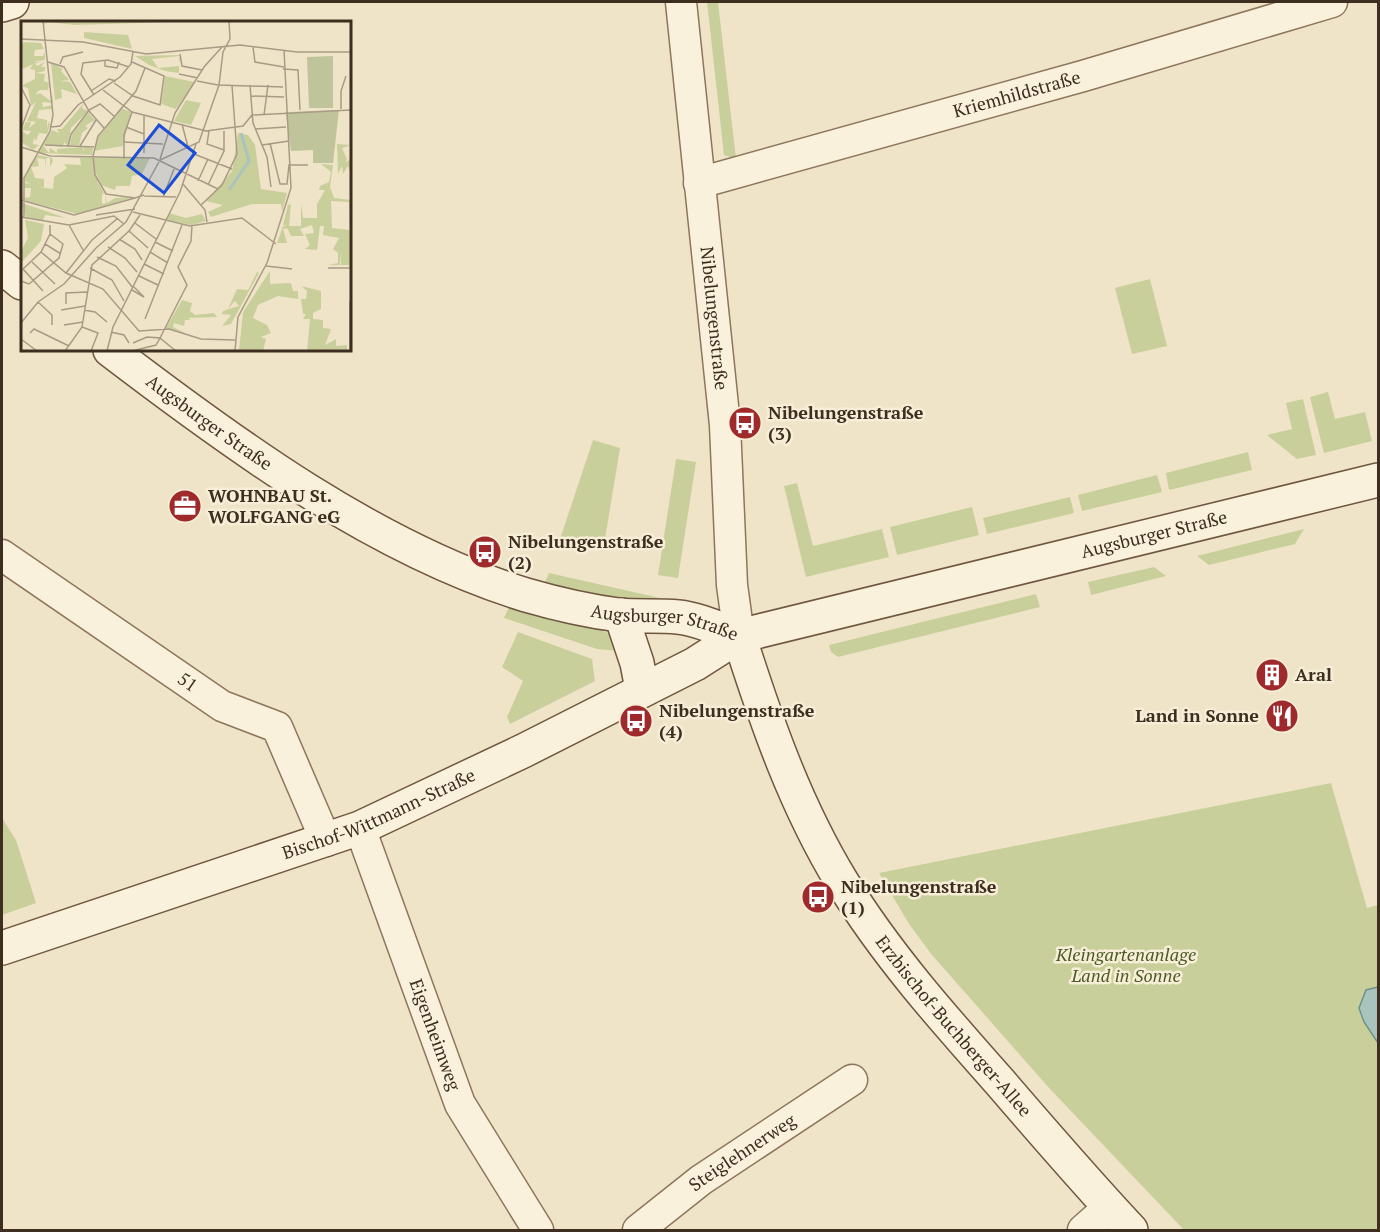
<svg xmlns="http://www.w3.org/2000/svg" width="1380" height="1232" font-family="'PT Serif',serif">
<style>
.green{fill:#c9cf9b}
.water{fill:#a9c4bc;stroke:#6f938a;stroke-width:1.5}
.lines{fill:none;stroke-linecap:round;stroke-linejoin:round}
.street-casing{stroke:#8d765c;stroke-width:33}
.secondary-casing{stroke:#6f573f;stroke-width:36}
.street{stroke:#faf1dc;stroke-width:30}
.secondary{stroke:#faf1dc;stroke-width:33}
.labels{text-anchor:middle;stroke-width:5;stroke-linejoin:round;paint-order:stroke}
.street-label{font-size:18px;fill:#3d2e20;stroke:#f7eed8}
.poi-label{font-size:18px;font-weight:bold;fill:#3d2e20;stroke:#f7eed8;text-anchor:start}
.park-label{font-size:18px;font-style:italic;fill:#4d5a26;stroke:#f7eed8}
.inset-river{fill:none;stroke:#a9c4bc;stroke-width:3}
.inset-road{fill:none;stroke:#a89b85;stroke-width:1.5}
.view{fill:#1d4ed8;fill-opacity:0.15;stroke:#1d4ed8;stroke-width:3}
.inset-edge{fill:none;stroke:#3d2e20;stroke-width:3}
</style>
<rect width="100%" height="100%" fill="#f0e4c8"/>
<g class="green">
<polygon points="707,2 718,2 736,159 724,155"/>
<polygon points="1150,279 1167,346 1132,354 1115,288"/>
<polygon points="1328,392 1335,419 1365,412 1372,441 1324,453 1310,397"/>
<polygon points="1303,399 1316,455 1297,459 1267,435 1292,429 1286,403"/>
<polygon points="593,440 620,448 603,551 560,539"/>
<polygon points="1248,452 1252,470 1169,490 1166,473"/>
<polygon points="676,459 696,462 678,578 658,575"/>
<polygon points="1157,475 1162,492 1082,511 1078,495"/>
<polygon points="797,483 813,546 882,529 889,557 806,577 784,486"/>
<polygon points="1070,497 1074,513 987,534 983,518"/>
<polygon points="972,507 979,535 897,555 890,527"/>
<polygon points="1304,529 1295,544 1209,565 1197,556"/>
<polygon points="1154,567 1166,576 1091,595 1088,582"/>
<path d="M549 573 660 598C620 600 583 593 545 582Z"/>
<polygon points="1036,594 1040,607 838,657 831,652 829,645"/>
<polygon points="509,607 554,621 598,629 608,633 617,643 620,651 597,649 504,618"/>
<polygon points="518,632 592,659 595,681 510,724 507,717 523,681 502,667"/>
<polygon points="1331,783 1367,908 1378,905 1378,1230 1184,1230 1050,1089 932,955 909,924 879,873"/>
<polygon points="2,818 16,840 36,903 2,915"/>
</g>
<polygon class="water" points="1378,987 1378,1043 1364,1022 1359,1008 1366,990"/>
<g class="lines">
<g class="street-casing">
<g id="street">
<path id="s1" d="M681 2 725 425 732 585 739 636"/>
<path id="s2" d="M699 183 1083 76 1332 2"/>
<path id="s3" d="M2 555 222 706 277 727 326 841"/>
<path id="s4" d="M360 828 460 1104 538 1230"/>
<path id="s5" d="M638 1230 701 1180 852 1080"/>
<polyline points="1083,1230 1109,1207"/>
</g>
</g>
<g class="secondary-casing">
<g id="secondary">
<polyline points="2,5 12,2"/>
<polyline points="2,267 22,283"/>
<path id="s6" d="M110 350C233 444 376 549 526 595 557 604 587 611 619 615 639 617 659 615 678 617 698 619 720 629 739 636L1378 480"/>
<polyline points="621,615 637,663 642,689"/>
<path id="s7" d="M739 636C766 721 795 805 842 882 886 954 943 1018 999 1081 1042 1131 1086 1182 1131 1230"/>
<path id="s8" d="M2 948 360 828 523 751 695 664 739 636"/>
</g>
</g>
<use href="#street" class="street"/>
<use href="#secondary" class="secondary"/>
</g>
<defs>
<g id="bus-disc" transform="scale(1.725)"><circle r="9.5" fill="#9e2a2b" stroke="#f7eed8"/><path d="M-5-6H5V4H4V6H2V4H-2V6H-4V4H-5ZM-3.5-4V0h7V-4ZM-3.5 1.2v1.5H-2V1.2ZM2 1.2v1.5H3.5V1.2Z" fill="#fff"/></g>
<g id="office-disc" transform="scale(1.725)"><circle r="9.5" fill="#9e2a2b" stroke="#f7eed8"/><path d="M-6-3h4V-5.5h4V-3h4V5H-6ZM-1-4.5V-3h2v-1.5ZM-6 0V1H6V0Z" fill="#fff"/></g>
<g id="building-disc" transform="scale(1.725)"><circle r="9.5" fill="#9e2a2b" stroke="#f7eed8"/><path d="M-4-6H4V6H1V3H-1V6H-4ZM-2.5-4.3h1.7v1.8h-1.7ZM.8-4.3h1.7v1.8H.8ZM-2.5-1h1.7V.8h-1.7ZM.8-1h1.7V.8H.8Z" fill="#fff"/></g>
<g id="restaurant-disc" transform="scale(1.725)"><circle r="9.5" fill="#9e2a2b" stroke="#f7eed8"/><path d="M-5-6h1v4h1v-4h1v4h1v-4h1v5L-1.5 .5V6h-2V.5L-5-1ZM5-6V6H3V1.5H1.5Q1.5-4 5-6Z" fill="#fff"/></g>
</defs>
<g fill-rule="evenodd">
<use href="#bus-disc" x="745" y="423"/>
<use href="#office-disc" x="185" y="506"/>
<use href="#bus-disc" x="485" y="552"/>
<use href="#building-disc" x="1272" y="675"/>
<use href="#restaurant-disc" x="1282" y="716"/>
<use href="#bus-disc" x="636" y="721"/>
<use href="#bus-disc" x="818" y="897"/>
</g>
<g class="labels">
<g class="street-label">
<text dy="6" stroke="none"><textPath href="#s2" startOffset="330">Kriemhildstraße</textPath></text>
<text dy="6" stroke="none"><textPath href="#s1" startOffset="318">Nibelungenstraße</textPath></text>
<text dy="6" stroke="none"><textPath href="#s6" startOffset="123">Augsburger Straße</textPath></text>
<text dy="6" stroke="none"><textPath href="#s6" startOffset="1131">Augsburger Straße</textPath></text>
<text dy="6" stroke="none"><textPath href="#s6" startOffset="627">Augsburger Straße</textPath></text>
<text dy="6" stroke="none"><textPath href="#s3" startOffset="225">51</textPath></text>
<text dy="6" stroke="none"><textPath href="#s8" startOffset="400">Bischof-Wittmann-Straße</textPath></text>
<text dy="6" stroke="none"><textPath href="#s7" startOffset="450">Erzbischof-Buchberger-Allee</textPath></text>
<text dy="6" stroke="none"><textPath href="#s4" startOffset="220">Eigenheimweg</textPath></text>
<text dy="6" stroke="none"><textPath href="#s5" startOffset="130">Steiglehnerweg</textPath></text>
</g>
<g class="poi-label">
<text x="768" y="419">Nibelungenstraße<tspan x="768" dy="21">(3)</tspan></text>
<text x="208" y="502">WOHNBAU St.<tspan x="208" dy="21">WOLFGANG eG</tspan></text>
<text x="508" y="548">Nibelungenstraße<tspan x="508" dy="21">(2)</tspan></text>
<text x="1295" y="681">Aral</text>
<text x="659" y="717">Nibelungenstraße<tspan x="659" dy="21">(4)</tspan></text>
<text x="1259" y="722" text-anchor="end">Land in Sonne</text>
<text x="841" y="893">Nibelungenstraße<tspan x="841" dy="21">(1)</tspan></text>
</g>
<g class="park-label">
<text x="1126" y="961">Kleingartenanlage<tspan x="1126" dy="21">Land in Sonne</tspan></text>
</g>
</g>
<g transform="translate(21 21)">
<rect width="330" height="330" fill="#f0e4c8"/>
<path d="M24 0 99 1 183 0 54 4 26 1 23 4ZM63 11 107 14 111 28 63 17ZM0 21 20 22 23 28 14 29 13 35H22L24 31V39L12 41H21L14 42 16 45 24 41 20 46H24V50L15 52 24 53 23 60 28 62 27 69H19L16 71 15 74 19 72 31 81 32 72V82L21 81 22 86 32 84 31 88 18 89 16 97 26 99V107L28 100 29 104 26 113 18 112 15 120 13 117 12 123 18 124 12 129 0 121V110L7 114 10 110 1 109 5 101H10L8 107 15 101 6 100 15 81 10 85 7 67 0 65 14 58V49L9 48 12 43 2 48 0 44V22H4ZM158 34 159 40 158 41V35L131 38 137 47 158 45V52L144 50 128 44 114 35ZM30 42 42 48 40 50 48 59 39 60 49 61 56 73 40 68 41 77 34 79ZM144 55 174 61 155 88 140 83ZM165 79 180 82 170 104 153 100ZM63 82 61 87 67 90 50 107 47 125 43 121 42 126 22 124 28 132 29 127 36 132V128L62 126V132L63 126 72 127 71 134 18 132 17 129 30 110 28 116 31 109 38 112 36 108H41ZM100 87 110 91 102 125 73 130 78 115ZM67 91 74 99 64 105 67 107 61 112 58 124 49 125 51 113ZM217 112 227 114 234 124 240 168 266 172 261 191 260 183H231L190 196 187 191 202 184 185 180 211 150ZM316 123 330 124 321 127 326 138 324 142 330 137V153L327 145 322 153 321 145 317 153ZM17 134 31 137 32 140 29 146V137H25V147L24 138 16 137 18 145 10 146 14 157 23 158V166H18L32 168 33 156 46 147 43 143 60 144 59 137 41 136 129 137 121 153 111 155 109 165H95L94 169 80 164 72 145 77 162 83 172 81 174V183L85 182 84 173 86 182 94 177 113 176 57 193 2 179 3 168V177L9 176 10 167H3V162L10 163 3 160 9 143ZM300 143 312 144 309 166 313 177 330 179V244H320V231L319 244H307L317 242V232L312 228 318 217 302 214 303 205H299L296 229 284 228 289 224 284 213 293 212 291 204 279 208 283 215H270L266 207 262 208 266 222H256L262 205H267L262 204 267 184 270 183 268 205H280V183L282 197H296V183L304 169H298L299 165 308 161 310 151ZM310 180 328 181 329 209 311 207ZM1 182 45 197 24 194 22 200 5 196ZM148 192 165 197 181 193 185 200 171 204 146 199ZM4 199 23 203 20 220 0 242V230L7 217ZM249 250V263L270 262 272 270H277V278L257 275 237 284 232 297 246 304 250 312 240 316 245 318 242 330H218L222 291ZM236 251 238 252 210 303 201 305 210 294 201 293 202 290 218 285 214 280 207 288 216 268 227 269ZM280 265 300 270V288L292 292V298L302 299V307L310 308 304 324 315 318V325L326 324V329L286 330 289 298H282L285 293H282L280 278H285L286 270ZM161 279 171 282 169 290 174 294 193 292 196 296 167 297 170 299H164L163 305 153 302 152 306 166 313 145 307Z" fill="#c9cf9b" fill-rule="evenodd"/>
<path d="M312 35V87H288L286 36ZM318 89 312 142H292V129L270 130 265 94 269 91Z" fill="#bfc49a"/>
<path class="inset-river" d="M208 169 228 140 220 112"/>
<path class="inset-road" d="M0 18 62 21 125 33 219 24 276 31H330M232 26 234 41 263 46M159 33 161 45 181 49M84 39V45L96 47 98 41M27 41 43 46 68 90 83 107M39 43 42 36 62 31M262 48 277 49 279 89M158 53 177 57M176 60 197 64 262 66M93 62 112 75 139 84 143 55 111 41M229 64 232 102 246 136 250 166M0 66 9 84 0 108M82 69 111 91 185 110 222 105 231 94M70 70 88 58 95 60M73 74 60 53 62 42 87 39 108 46M230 75 263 76M320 88V70L325 55M231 94 330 89M243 94 247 64M123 95V132M161 103 167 126M30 106 39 105 57 84 99 56 110 43 112 31M105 106 123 113M234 108 265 106M188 110 186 123 203 129M102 121 142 123M249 122 259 163H266L268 144H287M24 124 73 126M241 124 268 120M59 125 75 99M0 126 29 135 133 137 197 168M47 126 50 113 68 89 79 83 93 95M173 133 211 148M103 138V114L111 91M139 138 154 92 183 46 201 26M177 160 187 138M162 163 184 189 186 201M187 164 203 130V110M123 174 114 177 85 173 74 154 72 135 77 115 115 70 124 47M123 175 155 176M142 176 153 148M0 179 53 194 114 177M180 184 201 164 216 133 211 64M112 191 169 205 221 197 255 223M75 194 114 188M0 196 48 204 93 195 103 203M3 197V157L29 110 32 94 22 0M114 202 135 218M48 204 62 229M108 210 127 227M98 218 114 228 121 239M134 221 152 230M24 223 40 233M87 226 104 237 116 251M20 231 45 252 82 268 118 310 148 308 180 318 214 319M129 231 147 242M76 236 95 245 112 267M11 241 34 263M123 243 143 253M245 245 271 248M69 247 91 259 103 280M307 247H330M45 252 71 219 97 197M118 255 137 264M0 260 8 263 38 237 42 223 29 213V204M111 269 123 276 113 266M22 270 2 248 20 231 29 213M17 281 31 294V304M45 283V272L66 271M40 289 64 285M63 289 74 291 86 301M124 298 161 204M0 302 17 281 43 263 75 227 105 201 139 139 178 121 198 64 202 31 209 18 208 0M43 304 62 301M61 306 77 312 70 330M90 311 103 314 108 322M9 312 13 308 48 325M0 318 16 330M329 329V280M44 330 61 306 71 244 108 210 119 194M86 330 92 306 159 171 175 123M111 330 135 324 139 317 126 316 112 322M155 330 139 317 166 264 157 246 170 220 171 205M214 330 217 296 246 242 270 167 263 29"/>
<path class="view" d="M138 104 174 132 143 172 107 144Z"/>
<rect width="330" height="330" class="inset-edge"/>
</g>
<rect width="1380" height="1232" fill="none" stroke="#3d2e20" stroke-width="6"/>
</svg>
